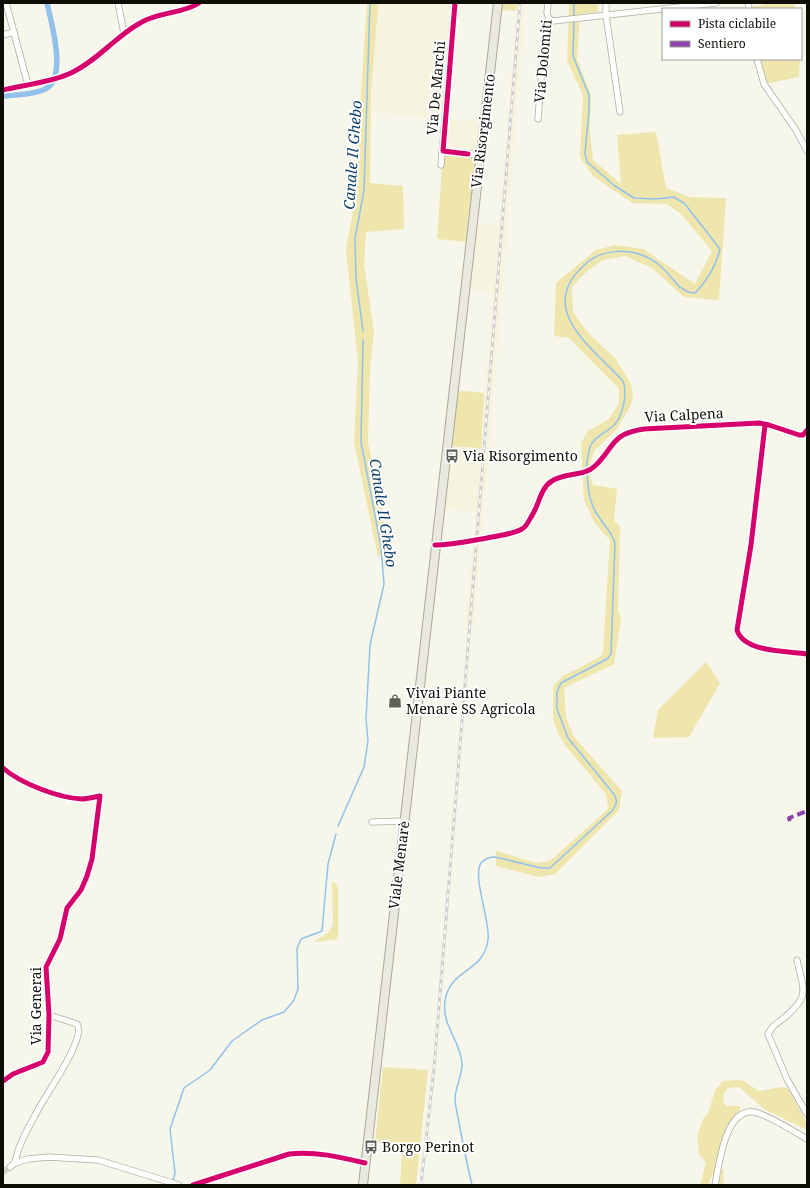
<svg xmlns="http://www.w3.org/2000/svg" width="810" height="1188" font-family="'Noto Serif',serif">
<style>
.built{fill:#f6f4df}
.green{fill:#eee6ad}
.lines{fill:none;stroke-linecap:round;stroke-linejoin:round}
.stream{stroke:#92c1ec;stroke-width:1.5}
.canal{stroke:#92c1ec;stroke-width:5.5}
.street-tunnel{stroke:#d4d3c9;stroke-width:5.5;stroke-dasharray:5.5 3;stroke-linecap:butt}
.street-casing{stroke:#adaca4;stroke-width:7}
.primary-casing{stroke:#aba896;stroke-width:10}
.street{stroke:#fefefc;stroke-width:5.5}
.primary{stroke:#eae9e0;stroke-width:8}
.rail-casing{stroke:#d1d0cc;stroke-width:3}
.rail{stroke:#fff;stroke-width:1.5;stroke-dasharray:4.5;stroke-linecap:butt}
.quiet{stroke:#8e44ad;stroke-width:4;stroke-dasharray:8 4;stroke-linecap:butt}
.cycleway-casing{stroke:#fff;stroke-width:8}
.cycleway{stroke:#d6006c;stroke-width:5}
.labels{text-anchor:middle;stroke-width:4;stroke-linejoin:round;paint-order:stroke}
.street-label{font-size:14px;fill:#0e0d06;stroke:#fff}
.poi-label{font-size:14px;fill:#0e0d06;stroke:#fff;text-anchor:start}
.water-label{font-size:15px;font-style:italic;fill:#0e3f69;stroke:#fff}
</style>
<rect width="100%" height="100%" fill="#f7f6eb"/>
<g class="built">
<polygon points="378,3 455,3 446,119 484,121 480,155 443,151 445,119 371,112 371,92"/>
<polygon points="517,3 525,3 487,476 473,629 465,627 476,512 440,508 447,446 481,448 484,393 493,294 465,289 472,223 499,226"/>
</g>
<g class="green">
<polygon points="367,3 378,3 378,7 371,92 370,183 403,186 404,229 366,232 364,264 374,332 370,367 368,443 383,508 387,554 378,557 354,442 358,361 346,250 358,182 359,120"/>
<polygon points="502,3 517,3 516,11 501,10"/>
<polygon points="569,3 598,3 598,12 580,14 577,59 591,95 590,132 593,160 621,184 617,135 656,132 666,188 689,197 726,198 719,300 684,297 652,268 625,256 603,260 587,271 572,287 573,312 588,333 615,358 631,384 633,397 630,407 617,429 594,451 588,470 593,485 617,489 614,520 620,527 618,611 621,618 614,664 564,688 566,718 574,737 622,791 619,810 555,874 539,877 496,866 496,851 537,863 550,861 608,809 606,794 565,745 558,733 553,720 553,686 563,676 600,657 603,651 610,540 595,524 584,500 581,443 588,431 609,419 619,403 619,389 569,338 554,336 556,283 596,250 615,245 643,249 695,284 712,251 681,214 667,204 632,203 593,176 580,157 583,95 567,61"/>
<polygon points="772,3 794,3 795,9 749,9 749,7"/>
<polygon points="757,59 800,59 799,77 764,84"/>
<polygon points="443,151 480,155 470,242 437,239"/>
<polygon points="453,390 484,393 481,448 447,446"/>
<polygon points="706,662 720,683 689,737 653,738 658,710"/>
<polygon points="332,881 337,885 338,889 338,939 313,942 328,933 333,925"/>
<polygon points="383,1067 428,1070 416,1185 400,1185 402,1150 375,1141"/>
<path d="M742 1080 759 1091 782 1087 789 1089 807 1124V1130L764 1109 739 1087 728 1088 724 1093 723 1102 727 1106H740V1112C724 1122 723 1148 717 1164 715 1171 710 1177 709 1185H700L706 1163 699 1154 697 1136 703 1119 708 1114 715 1090 723 1081Z"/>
<polygon points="722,1168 724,1170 723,1185 718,1185"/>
</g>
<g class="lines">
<g class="stream">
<polyline points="574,17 574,3"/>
<path d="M574 20 573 56 589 95V111L585 153 587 162 615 186 634 198 655 199 674 197 685 204 720 249C716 266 707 281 695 293 678 293 671 273 658 264 653 260 645 256 639 254 624 249 602 251 589 261 532 307 590 345 623 381 628 393 623 418 612 427 605 433 595 436 591 445 588 451 587 462 586 469"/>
<polyline points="363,331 356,279 355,239 364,190 370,3"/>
<polyline points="338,826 364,767 368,741 366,719 370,645 384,584 381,547 361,442 363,340"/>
<polyline points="173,1181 175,1173 170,1129 184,1088 210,1070 232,1041 262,1020 284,1012 294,1000 298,989 297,949 301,939 322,931 328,864 336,834"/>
<path d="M472 1185C467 1164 463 1144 459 1123 458 1115 455 1106 455 1099 455 1087 463 1074 462 1063 460 1038 439 1025 446 996 454 968 484 971 488 940 491 923 472 877 481 863 485 858 490 857 495 857L541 868H550L613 810C617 803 618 800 613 793L568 738 557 709V692L561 683 607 659 611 654 615 543C612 532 605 527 599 517 589 504 588 488 587 473"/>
</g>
<path class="canal" d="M3 96C15 95 31 95 43 90 69 81 51 22 47 3"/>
<polyline class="street-tunnel" points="3,1172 10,1167"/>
<g class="street-casing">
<g id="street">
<polyline points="6,3 28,85"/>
<polyline points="118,3 124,33"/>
<polyline points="606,3 606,15 620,112"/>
<polyline points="748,3 749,9"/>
<polyline points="549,19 553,21 716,3"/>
<polyline points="3,35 14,32"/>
<polyline points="757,59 764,84 796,130 807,151"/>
<path d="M3 90C24 85 53 82 71 73 99 60 118 33 146 20 163 12 184 13 199 3"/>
<polyline points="538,119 545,27 549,19 547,13 548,3"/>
<polyline points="443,151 480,155"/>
<polyline points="441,165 455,3"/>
<path d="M765 425 751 545 737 630C744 653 789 651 807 654"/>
<path d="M435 545C453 545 469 541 487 538 499 535 511 535 522 529 526 527 529 521 531 517 539 506 540 488 552 481 565 472 584 477 595 466 615 447 610 434 644 429L759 423 769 425 799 435H803L807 430"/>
<path d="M3 768C20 783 58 798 82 799 87 799 94 797 100 796L92 859 87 876 81 890 67 908 60 939 46 967 49 1015 48 1052 43 1062 13 1074 3 1081"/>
<polyline points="372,822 404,821"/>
<path d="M797 960C804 992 810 996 784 1018 777 1023 772 1026 768 1034L787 1079 807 1114"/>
<path d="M15 1163C18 1144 30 1125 39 1108 47 1093 87 1037 77 1024L49 1015"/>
<polyline points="10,1167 15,1163 28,1159 48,1157 98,1160 179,1185"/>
<path d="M193 1185 289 1154C315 1151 340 1157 365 1163"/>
<path d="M715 1185C719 1165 725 1108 754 1112 766 1114 795 1132 807 1139"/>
</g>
</g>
<g class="primary-casing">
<polyline id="primary" points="363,1185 498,3"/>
</g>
<use href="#street" class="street"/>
<use href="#primary" class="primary"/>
<g class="rail-casing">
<polyline id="rail" points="421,1185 434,1068 520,3"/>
</g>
<use href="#rail" class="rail"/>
<polyline class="quiet" points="790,821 789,818 807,811"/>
<g class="cycleway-casing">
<g id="cycleway">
<polyline points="455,3 443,151 468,154"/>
<path d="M3 90C24 85 53 82 71 73 99 60 118 33 146 20 163 12 184 13 199 3"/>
<path d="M765 425 751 545 737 630C744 653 789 651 807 654"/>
<path d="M435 545C453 545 469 541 487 538 499 535 511 535 522 529 526 527 529 521 531 517 539 506 540 488 552 481 565 472 584 477 595 466 615 447 610 434 644 429L759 423 769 425 799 435H803L807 430"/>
<path d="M3 768C20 783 58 798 82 799 87 799 94 797 100 796L92 859 87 876 81 890 67 908 60 939 46 967 49 1015 48 1052 43 1062 13 1074 3 1081"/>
<path d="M193 1185 289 1154C315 1151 340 1157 365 1163"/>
</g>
</g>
<use href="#cycleway" class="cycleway"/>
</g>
<defs>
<g id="bus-bare" transform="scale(1.08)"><path d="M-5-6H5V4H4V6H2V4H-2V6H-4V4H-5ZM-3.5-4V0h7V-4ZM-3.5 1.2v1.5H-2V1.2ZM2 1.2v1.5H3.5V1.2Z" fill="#605f56" stroke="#fff" stroke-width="2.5" paint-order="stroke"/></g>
<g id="shop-bare" transform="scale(1.08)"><path d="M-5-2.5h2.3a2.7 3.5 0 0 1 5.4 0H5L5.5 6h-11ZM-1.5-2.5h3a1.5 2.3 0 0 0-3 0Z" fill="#605f56" stroke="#fff" stroke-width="2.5" paint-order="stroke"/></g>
</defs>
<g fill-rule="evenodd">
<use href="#bus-bare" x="452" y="456"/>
<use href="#shop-bare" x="395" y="701"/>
<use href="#bus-bare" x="371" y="1147"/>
</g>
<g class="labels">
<g class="street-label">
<text transform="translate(543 61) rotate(-85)" y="5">Via Dolomiti</text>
<text transform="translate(436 88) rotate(-85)" y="5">Via De Marchi</text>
<text transform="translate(483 131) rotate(-83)" y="5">Via Risorgimento</text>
<text transform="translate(684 415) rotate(-3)" y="5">Via Calpena</text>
<text transform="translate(399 865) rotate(-83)" y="5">Viale Menarè</text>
<text transform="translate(36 1006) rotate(-90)" y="5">Via Generai</text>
</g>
<g class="poi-label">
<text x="463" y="461">Via Risorgimento</text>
<text x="406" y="698">Vivai Piante<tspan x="406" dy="16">Menarè SS Agricola</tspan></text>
<text x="382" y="1152">Borgo Perinot</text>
</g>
<g class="water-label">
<text transform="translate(353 155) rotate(-86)" y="5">Canale Il Ghebo</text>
<text transform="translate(383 513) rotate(81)" y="5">Canale Il Ghebo</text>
</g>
</g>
<rect width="810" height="1188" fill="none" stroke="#0e0d06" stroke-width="8"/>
<rect x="662" y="8" width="140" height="52" fill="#ffffff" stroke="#9f9e9b"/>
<rect x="670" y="21" width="20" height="6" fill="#d6006c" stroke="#9f9e9b"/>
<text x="698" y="28" font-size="12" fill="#0e0d06">Pista ciclabile</text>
<rect x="670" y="41" width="20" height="6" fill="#8e44ad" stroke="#9f9e9b"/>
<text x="698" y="48" font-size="12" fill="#0e0d06">Sentiero</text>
</svg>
